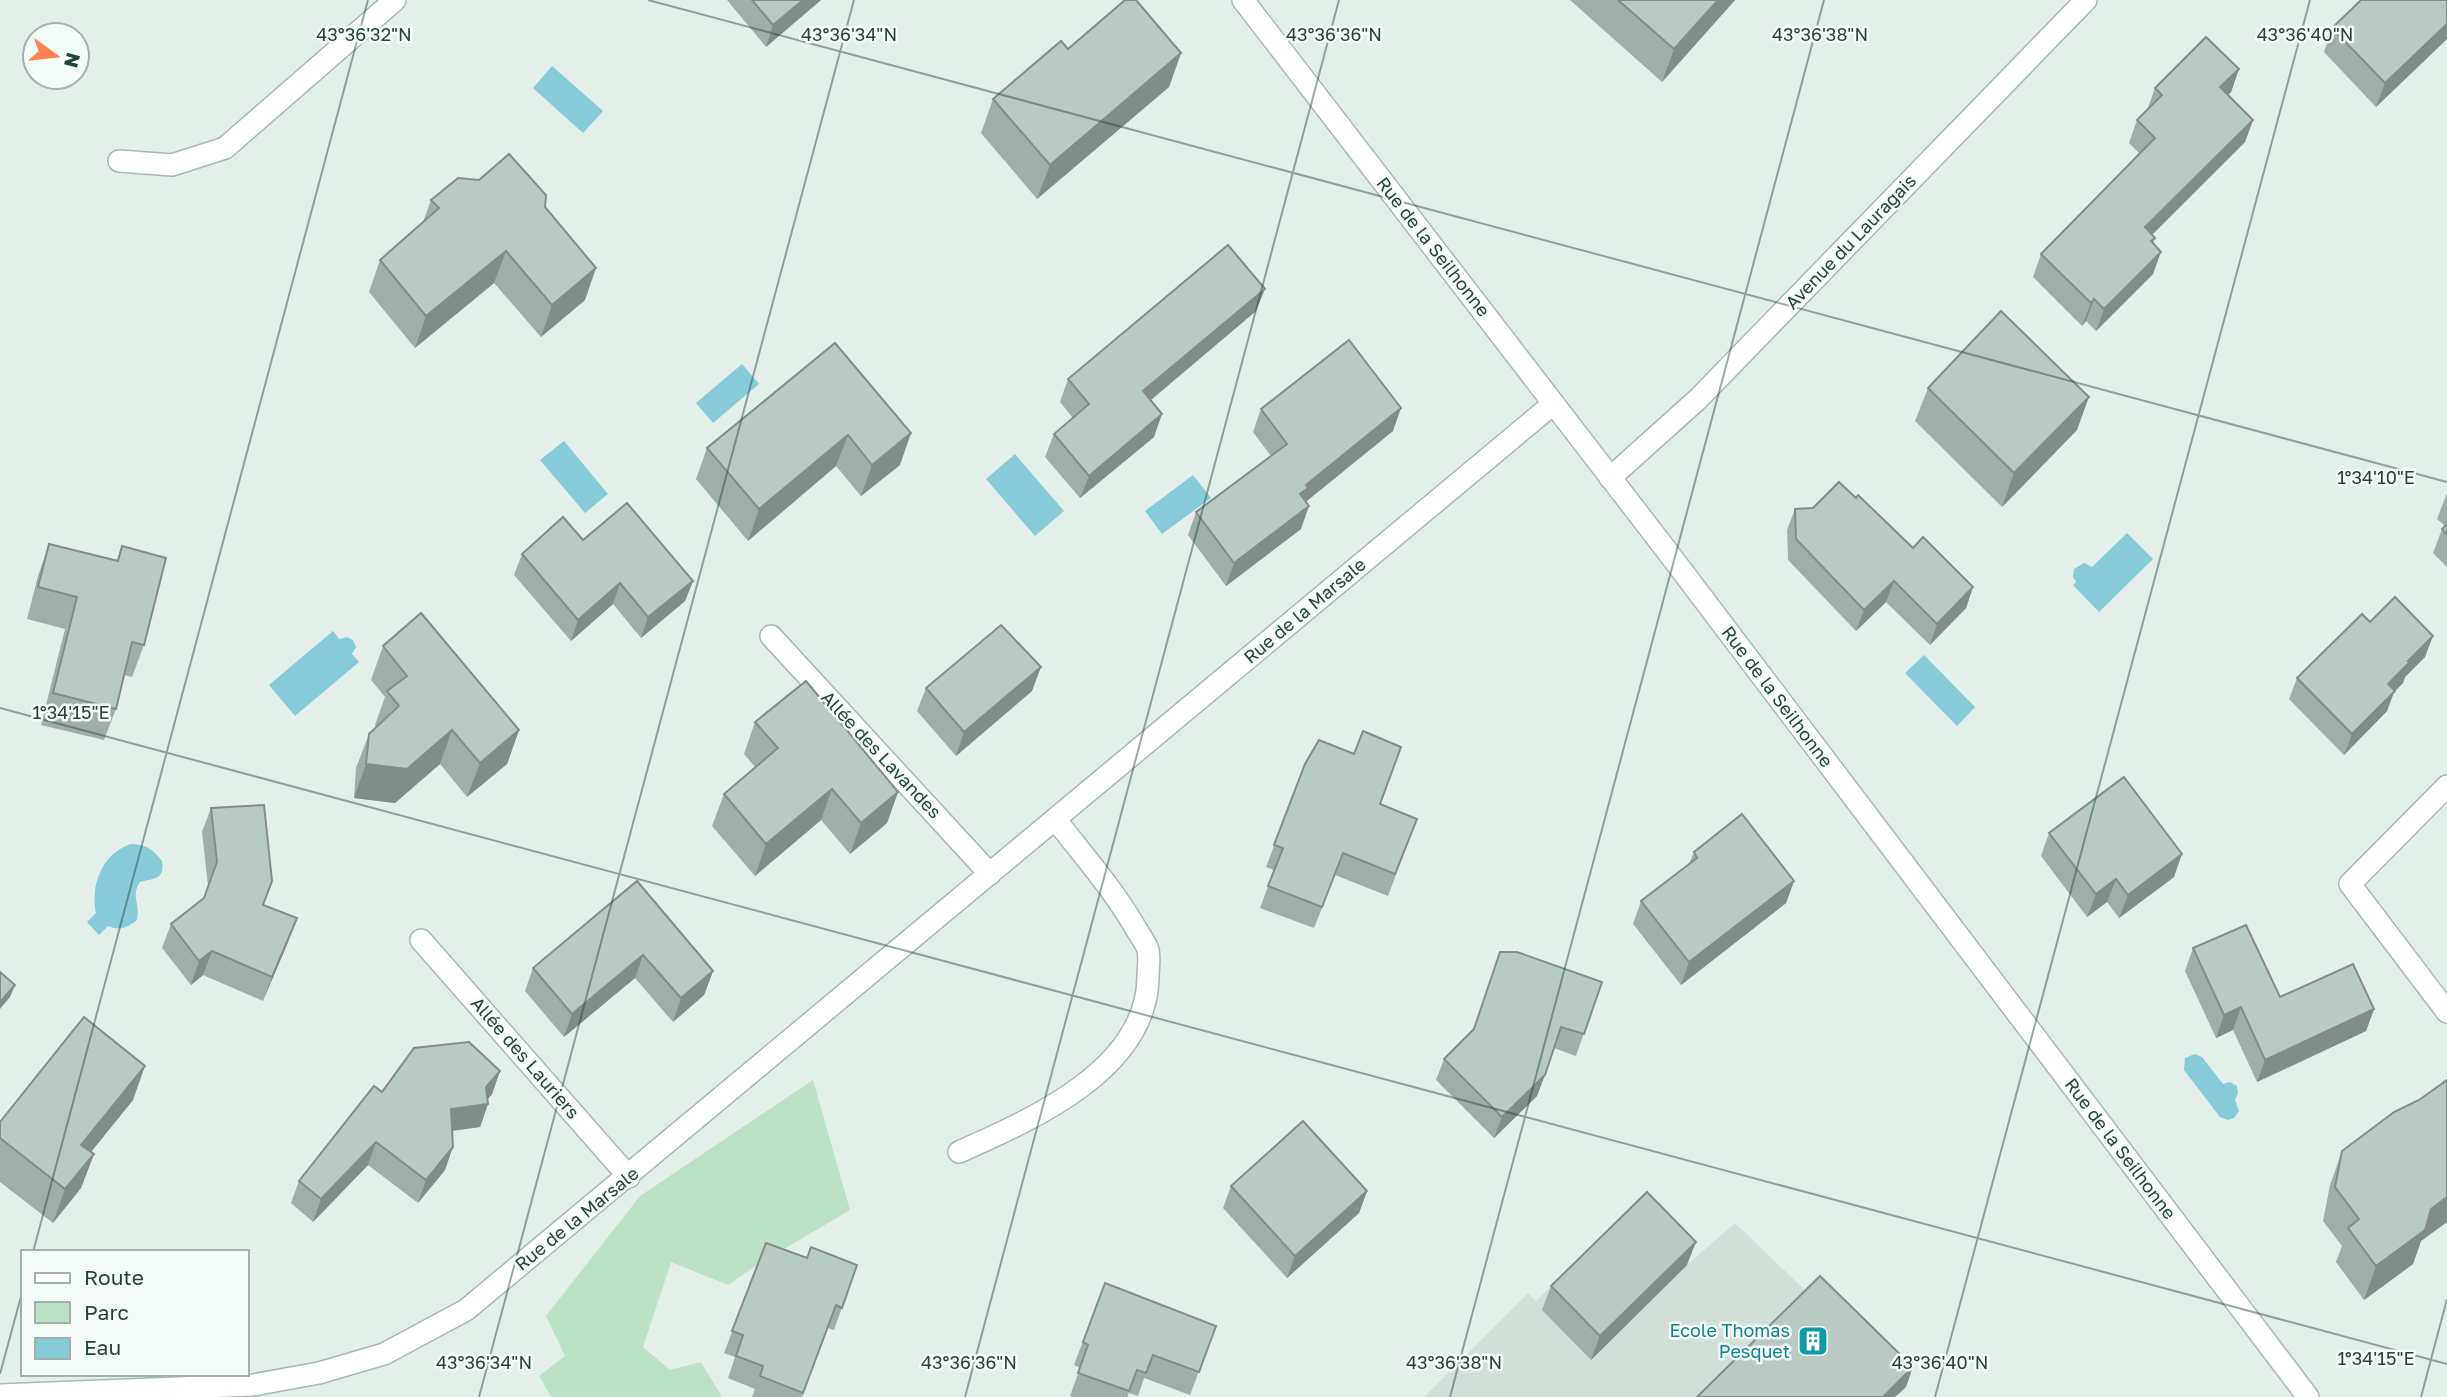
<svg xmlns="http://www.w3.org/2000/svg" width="2447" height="1397" font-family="'Golos Text',sans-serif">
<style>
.built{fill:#d2dfd9}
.green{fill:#bbe2c7}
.water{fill:#87cad9}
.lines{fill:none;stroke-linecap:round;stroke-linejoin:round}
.minor-casing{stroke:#a6b8b2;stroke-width:24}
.tertiary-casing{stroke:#a6b8b2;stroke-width:24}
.minor{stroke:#fff;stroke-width:21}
.tertiary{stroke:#fff;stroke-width:21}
.wall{fill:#9faea9}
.shaded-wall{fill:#828d89}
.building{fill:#b9cac4;stroke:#828d89;stroke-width:2}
.ticks{fill:none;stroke:#21433b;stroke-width:2;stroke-opacity:0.45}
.labels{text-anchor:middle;stroke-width:5;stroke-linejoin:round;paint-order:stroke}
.street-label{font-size:18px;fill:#21433b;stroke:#f5fbf8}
.culture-label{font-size:18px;fill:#0d838f;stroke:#f5fbf8;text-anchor:end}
.ticks-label{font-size:18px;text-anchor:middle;fill:#21433b;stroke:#f5fbf8;stroke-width:5;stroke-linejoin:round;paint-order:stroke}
</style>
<rect width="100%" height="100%" fill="#e4efea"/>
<polygon class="built" points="1631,1208 1687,1265 1735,1223 1906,1387 1895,1397 1424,1397 1528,1293 1536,1301"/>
<polygon class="green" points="813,1080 850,1210 757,1265 728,1285 671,1262 643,1347 670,1370 701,1362 722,1397 551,1397 539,1376 565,1356 546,1316 640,1196"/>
<g class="water">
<polygon points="552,66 603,111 583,133 533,88"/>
<polygon points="742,364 759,384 713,423 696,403"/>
<polygon points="564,441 608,494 585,513 540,460"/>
<polygon points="1015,454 1064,511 1035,536 986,479"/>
<polygon points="1193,475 1211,498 1162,534 1145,511"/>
<polygon points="2127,533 2153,559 2099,612 2073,585 2076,582 2073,577 2074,569 2084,563 2092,567"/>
<polygon points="333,631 339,639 347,637 353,640 356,647 352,654 359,662 295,716 269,685"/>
<polygon points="1924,655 1975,707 1957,726 1905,673"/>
<path d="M131 844C145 844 153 849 162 861 165 880 154 878 140 882 130 896 141 905 137 920 127 928 119 931 108 926L99 935 87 922 96 913C90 886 102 853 131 844Z"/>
<polygon points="2195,1054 2202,1057 2223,1084 2230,1082 2237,1086 2238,1093 2235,1100 2239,1111 2234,1118 2228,1120 2220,1117 2184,1070 2185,1058"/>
</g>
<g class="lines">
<g class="minor-casing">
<g id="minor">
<polyline points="119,161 172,165 225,148 395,0"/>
<polyline points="1610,478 1698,399 2086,0"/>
<polyline points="771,636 990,874"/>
<polyline points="2447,786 2350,884 2447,1012"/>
<polyline points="421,940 629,1177"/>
<path d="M959 1152C1031 1120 1147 1070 1148 977 1148 969 1150 958 1148 950 1146 943 1139 934 1135 927 1113 889 1083 855 1056 820"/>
<polyline points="0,1395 253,1385 319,1373 384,1354 466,1310 1553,404"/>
</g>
</g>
<g class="tertiary-casing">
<polyline id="tertiary" points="1243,0 1667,551 2308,1397"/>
</g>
<use href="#minor" class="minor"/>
<use href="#tertiary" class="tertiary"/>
</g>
<g class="wall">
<polygon points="727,0 821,0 766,47"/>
<polygon points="1570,0 1735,0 1662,82"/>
<polygon points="2447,0 2447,39 2376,107 2324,52 2332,28"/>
<polygon points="1068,49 1181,53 1169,87 1037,199 981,133 993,99"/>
<polygon points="2239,69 2231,92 2228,95 2253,120 2245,142 2152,234 2155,238 2153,244 2153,274 2096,331 2086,321 2082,326 2033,277 2041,254 2140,154 2129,143 2137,120 2147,110 2155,88"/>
<polygon points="431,200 545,207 585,300 541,337 494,283 415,348 369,292 380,260 423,222"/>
<polygon points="1256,311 1150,401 1154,437 1080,498 1045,457 1054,434 1073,418 1060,402 1068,379"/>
<polygon points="835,343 900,465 861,496 836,466 748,541 696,479 707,448"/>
<polygon points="1928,388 2077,430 2002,507 1915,421"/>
<polygon points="1261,409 1393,431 1306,501 1301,529 1226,586 1188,535 1196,512 1271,456 1253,432"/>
<polygon points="2447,493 2447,567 2433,553 2442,529 2445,526 2437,519"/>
<polygon points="1856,498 1913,548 1973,587 1966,608 1930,645 1886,602 1856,631 1788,560 1787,530 1795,509 1813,508"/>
<polygon points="583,540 693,581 685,601 641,638 613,604 571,641 514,575 522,554"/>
<polygon points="49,544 117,560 122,546 144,645 132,677 124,675 116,709 104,740 41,725 65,629 27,619 38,576"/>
<polygon points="2370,622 2425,657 2405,677 2403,683 2394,692 2387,711 2344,755 2289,699 2297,678"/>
<polygon points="383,646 519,730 507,764 467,797 440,764 395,803 354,798 356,768 369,734 376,727 375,725 385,697 371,680"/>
<polygon points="926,688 1032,691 956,756 917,711"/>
<polygon points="755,722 898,792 887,823 850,854 821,820 755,876 712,826 724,794 755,767 744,754"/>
<polygon points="1305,764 1380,804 1417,819 1388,896 1335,875 1314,928 1260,908 1274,870 1266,867"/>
<polygon points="211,808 264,905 288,942 263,1001 203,975 191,985 162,948 171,924 204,898 208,886 202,832"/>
<polygon points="2049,833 2174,877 2119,918 2107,902 2087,917 2041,856"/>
<polygon points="1694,852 1794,881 1786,903 1681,985 1633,924 1641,901 1689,864"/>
<polygon points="637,881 713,971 704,995 673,1022 635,978 564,1037 525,991 533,968"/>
<polygon points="2193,948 2280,997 2374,1009 2366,1031 2257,1082 2233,1030 2216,1038 2185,971"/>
<polygon points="1602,982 1576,1056 1554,1048 1537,1096 1494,1138 1436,1080 1444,1059"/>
<polygon points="500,1071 492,1094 487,1099 488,1104 480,1127 452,1131 445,1170 418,1203 368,1165 313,1222 291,1203 299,1181 382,1092"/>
<polygon points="2447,1080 2447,1222 2421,1241 2413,1264 2364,1300 2336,1262 2342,1246 2323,1221 2330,1185 2342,1151 2419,1100"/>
<polygon points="133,1100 91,1152 94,1154 81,1188 53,1223 0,1182 0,1122"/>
<polygon points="1231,1186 1367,1191 1359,1213 1287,1278 1223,1208"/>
<polygon points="766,1243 807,1258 857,1265 834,1330 828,1328 802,1397 752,1397 755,1389 728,1378 735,1357 724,1353"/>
<polygon points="1687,1265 1591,1360 1542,1310 1551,1286"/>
<polygon points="1105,1283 1216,1326 1190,1395 1144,1378 1138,1396 1129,1393 1127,1397 1073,1397 1070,1396 1080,1368 1074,1365"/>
</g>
<g class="shaded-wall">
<polygon points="803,0 821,0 766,47 773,25"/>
<polygon points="1718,0 1735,0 1662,82 1674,49"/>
<polygon points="2447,24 2447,39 2376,107 2385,83"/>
<polygon points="1181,53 1169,87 1037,199 1050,165"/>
<polygon points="2239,69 2231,92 2212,110 2220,87"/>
<polygon points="2253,120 2245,142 2137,250 2145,227"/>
<polygon points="506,251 494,283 415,348 426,316"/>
<polygon points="2161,252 2153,274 2096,331 2104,309"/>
<polygon points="596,268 585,300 541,337 552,305"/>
<polygon points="1265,289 1256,311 1134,414 1143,391"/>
<polygon points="2094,299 2086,321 2082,326 2091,303"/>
<polygon points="2089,397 2077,430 2002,507 2014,473"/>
<polygon points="1401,408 1393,431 1302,505 1300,494 1306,485"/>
<polygon points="1162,414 1154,437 1080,498 1089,476"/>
<polygon points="911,433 900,465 861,496 872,465"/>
<polygon points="848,435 836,466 748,541 759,509"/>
<polygon points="1309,506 1301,529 1226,586 1234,563"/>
<polygon points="693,581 685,601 641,638 648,617"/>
<polygon points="1894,581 1886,602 1856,631 1864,610"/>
<polygon points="620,583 613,604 571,641 578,620"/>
<polygon points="1973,587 1966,608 1930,645 1937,624"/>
<polygon points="2433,636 2425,657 2405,677 2403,683 2394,692 2387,711 2344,755 2352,734 2388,684 2408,661"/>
<polygon points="1041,667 1032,691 956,756 964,732"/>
<polygon points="452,730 440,764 395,803 354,798 366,764"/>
<polygon points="519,730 507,764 467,797 480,763"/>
<polygon points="832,789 821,820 755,876 766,844"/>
<polygon points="898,792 887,823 850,854 861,823"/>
<polygon points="2182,854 2174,877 2119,918 2128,895"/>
<polygon points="2116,879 2107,902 2087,917 2096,894"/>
<polygon points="1794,881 1786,903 1681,985 1689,962"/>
<polygon points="297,918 288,942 263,1001 272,977"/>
<polygon points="212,951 203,975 191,985 199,961"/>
<polygon points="643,955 635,978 564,1037 572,1014"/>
<polygon points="713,971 704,995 673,1022 681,998"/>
<polygon points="15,985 10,997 0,1009 0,1002"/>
<polygon points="2241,1007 2233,1030 2216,1038 2224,1015"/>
<polygon points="2374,1009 2366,1031 2257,1082 2265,1060"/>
<polygon points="145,1066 133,1100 69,1179 81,1145"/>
<polygon points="500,1071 492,1094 483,1105 488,1104 480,1127 443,1132 451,1109 486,1087"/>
<polygon points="1545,1075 1537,1096 1494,1138 1502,1117"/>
<polygon points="376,1142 368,1165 313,1222 321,1199"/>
<polygon points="453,1147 445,1170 418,1203 426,1180"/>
<polygon points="94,1154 81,1188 53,1223 65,1189"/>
<polygon points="1367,1191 1359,1213 1287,1278 1295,1256"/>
<polygon points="2447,1197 2447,1222 2421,1241 2413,1264 2364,1300 2376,1266 2431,1209"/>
<polygon points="1696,1242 1687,1265 1591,1360 1600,1336"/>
<polygon points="1913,1367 1906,1387 1895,1397 1883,1397"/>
</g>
<g class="building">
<polygon points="752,0 803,0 773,25"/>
<polygon points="1125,0 1136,0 1181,53 1050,165 993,99 1061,41 1068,49"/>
<polygon points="1618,0 1718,0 1674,49"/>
<polygon points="2361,0 2447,0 2447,24 2385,83 2332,28"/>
<polygon points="2206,37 2239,69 2220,87 2253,120 2145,227 2155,238 2151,241 2161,252 2104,309 2094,299 2091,303 2041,254 2155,138 2137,120 2162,95 2155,88"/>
<polygon points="509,154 546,195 545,207 596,268 552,305 506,251 426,316 380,260 439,208 431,200 458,178 479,180"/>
<polygon points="1228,245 1265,289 1143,391 1162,414 1089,476 1054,434 1089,404 1068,379"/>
<polygon points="2001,311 2089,397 2014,473 1928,388"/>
<polygon points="1349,340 1401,408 1306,485 1308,488 1300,494 1309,506 1234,563 1196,512 1287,444 1261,409"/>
<polygon points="835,343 911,433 872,465 848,435 759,509 707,448"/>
<polygon points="1839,482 1856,498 1858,495 1913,548 1923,537 1973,587 1937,624 1894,581 1864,610 1796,539 1795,509 1813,508"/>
<polygon points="627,503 693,581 648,617 620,583 578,620 522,554 563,517 583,540"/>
<polygon points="2447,524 2447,535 2442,529"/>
<polygon points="49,544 118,561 122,546 166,558 144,645 132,642 116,709 53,693 77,597 38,587"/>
<polygon points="2395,597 2433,636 2408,661 2410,662 2388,684 2395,691 2352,734 2297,678 2362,614 2370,622"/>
<polygon points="421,613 519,730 480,763 452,730 407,769 366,764 369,734 399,706 387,691 407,676 383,646"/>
<polygon points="1001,625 1041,667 964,732 926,688"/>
<polygon points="806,681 898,792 861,823 832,789 766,844 724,794 778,748 755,722"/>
<polygon points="1363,731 1401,747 1380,804 1417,819 1395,874 1343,853 1322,907 1268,886 1283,848 1274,845 1305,764 1319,740 1354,754"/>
<polygon points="2124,777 2182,854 2128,895 2116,879 2096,894 2049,833"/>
<polygon points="264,805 272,881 263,905 297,918 272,977 212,951 199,961 171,924 204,898 217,862 211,808"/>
<polygon points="1742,814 1794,881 1689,962 1641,901 1697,858 1694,852"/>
<polygon points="637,881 713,971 681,998 643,955 572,1014 533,968"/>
<polygon points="2246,925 2280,997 2353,964 2374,1009 2265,1060 2241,1007 2224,1015 2193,948"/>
<polygon points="1500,952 1517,952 1602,982 1584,1034 1561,1027 1545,1075 1502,1117 1444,1059 1474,1029"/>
<polygon points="0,972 15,985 0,1002"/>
<polygon points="84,1017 145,1066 81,1145 94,1154 65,1189 0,1138 0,1122"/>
<polygon points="469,1042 500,1071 486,1087 488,1104 451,1109 453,1147 426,1180 376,1142 321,1199 299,1181 374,1086 382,1092 414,1048"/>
<polygon points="2447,1080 2447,1197 2431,1209 2425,1230 2376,1266 2348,1228 2359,1219 2335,1187 2342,1151 2394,1112 2419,1100"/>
<polygon points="1303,1121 1367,1191 1295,1256 1231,1186"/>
<polygon points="1647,1192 1696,1242 1600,1336 1551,1286"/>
<polygon points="766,1243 807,1258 811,1247 857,1265 842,1308 836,1305 803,1393 760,1376 763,1366 736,1356 743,1335 732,1331"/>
<polygon points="1820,1276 1913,1367 1883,1397 1697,1397"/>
<polygon points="1105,1283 1216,1326 1199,1372 1153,1355 1146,1373 1137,1370 1129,1391 1078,1373 1088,1345 1083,1342"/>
</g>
<path class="ticks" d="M648 0 2447 482M0 708 2447 1364M33 1252 368 0M0 1374 23 1289M479 1397 854 0M965 1397 1339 0M1450 1397 1824 0M1935 1397 2310 0M2421 1397 2447 1299"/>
<defs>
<g id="building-square" transform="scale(1.575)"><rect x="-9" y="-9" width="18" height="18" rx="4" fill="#0f9aa8" stroke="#f5fbf8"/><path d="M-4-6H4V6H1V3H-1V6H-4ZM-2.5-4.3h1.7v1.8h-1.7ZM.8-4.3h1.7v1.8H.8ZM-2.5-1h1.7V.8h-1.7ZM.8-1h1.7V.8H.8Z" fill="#fff"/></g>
</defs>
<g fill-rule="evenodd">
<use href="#building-square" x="1813" y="1341"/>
</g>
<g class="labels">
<g class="street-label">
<text transform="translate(1851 242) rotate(-46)" y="6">Avenue du Lauragais</text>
<text transform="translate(1433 247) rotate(52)" y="6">Rue de la Seilhonne</text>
<text transform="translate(1305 611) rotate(-40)" y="6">Rue de la Marsale</text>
<text transform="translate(1777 697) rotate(53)" y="6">Rue de la Seilhonne</text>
<text transform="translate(881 755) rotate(47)" y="6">Allée des Lavandes</text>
<text transform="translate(525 1058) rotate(49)" y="6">Allée des Lauriers</text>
<text transform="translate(2120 1149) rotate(53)" y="6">Rue de la Seilhonne</text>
<text transform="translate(577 1219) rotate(-39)" y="6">Rue de la Marsale</text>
</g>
<g class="culture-label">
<text x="1790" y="1337">Ecole Thomas<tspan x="1790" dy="21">Pesquet</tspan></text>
</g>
</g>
<g class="ticks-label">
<text x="364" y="41">43°36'32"N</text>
<text x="849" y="41">43°36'34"N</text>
<text x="1334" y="41">43°36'36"N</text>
<text x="1820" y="41">43°36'38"N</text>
<text x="2305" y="41">43°36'40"N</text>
<text x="2376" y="484">1°34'10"E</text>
<text x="71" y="719">1°34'15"E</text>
<text x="2376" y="1365">1°34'15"E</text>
<text x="484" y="1369">43°36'34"N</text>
<text x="969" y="1369">43°36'36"N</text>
<text x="1454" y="1369">43°36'38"N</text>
<text x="1940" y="1369">43°36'40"N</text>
</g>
<rect x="21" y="1250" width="228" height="126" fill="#f5fbf8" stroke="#a0b1ac" stroke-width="2"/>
<rect x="35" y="1273" width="35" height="10" fill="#ffffff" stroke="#a0b1ac" stroke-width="2"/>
<text x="84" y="1285" font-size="21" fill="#21433b">Route</text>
<rect x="35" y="1302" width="35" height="21" fill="#bbe2c7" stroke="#a0b1ac" stroke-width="2"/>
<text x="84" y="1320" font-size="21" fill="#21433b">Parc</text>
<rect x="35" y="1338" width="35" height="21" fill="#87cad9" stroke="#a0b1ac" stroke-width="2"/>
<text x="84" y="1355" font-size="21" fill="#21433b">Eau</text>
<g transform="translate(56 56) rotate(105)"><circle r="33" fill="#f5fbf8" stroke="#a0b1ac" stroke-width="2"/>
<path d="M0-5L12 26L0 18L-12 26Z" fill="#ff8152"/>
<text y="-10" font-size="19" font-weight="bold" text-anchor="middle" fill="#21433b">N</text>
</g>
</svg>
